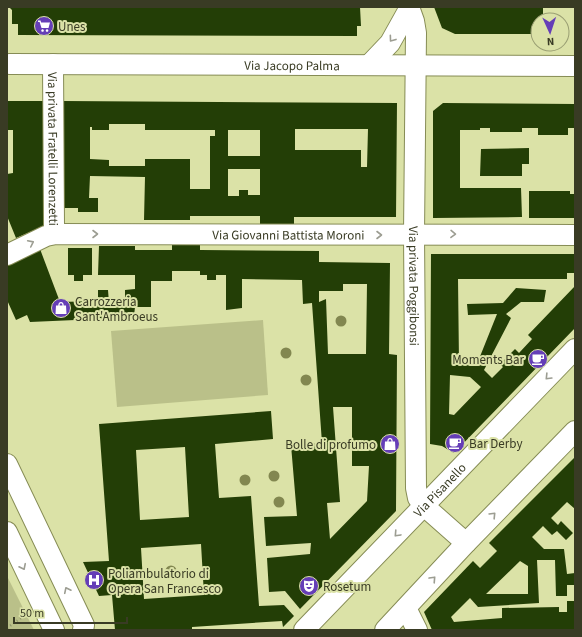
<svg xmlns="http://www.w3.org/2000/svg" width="582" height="637" font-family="'Source Sans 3',sans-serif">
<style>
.green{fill:#bac089}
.building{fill:#233e06;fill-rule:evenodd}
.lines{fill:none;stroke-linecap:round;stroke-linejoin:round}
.minor-casing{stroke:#868c55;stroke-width:22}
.path{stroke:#90956b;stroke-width:2.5;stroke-dasharray:1 3;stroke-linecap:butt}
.minor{stroke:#fff;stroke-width:20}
.tree{fill:#828750}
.oneway{stroke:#9c9d92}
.labels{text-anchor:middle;stroke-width:4;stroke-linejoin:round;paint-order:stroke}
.poi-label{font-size:13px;fill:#393b24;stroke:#dbe2a7;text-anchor:start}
.street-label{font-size:13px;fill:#393b24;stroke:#dbe2a7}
</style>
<rect width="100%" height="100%" fill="#dbe2a7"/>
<g class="green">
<polygon points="263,320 268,395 117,407 111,331"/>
<polygon points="7,576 34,630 7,630"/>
</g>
<g class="building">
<polygon points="9,7 360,7 361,26 357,26 357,36 18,35 18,24 12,24 12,10"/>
<polygon points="434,7 543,7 543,20 538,20 538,34 455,34 442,28"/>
<polygon points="7,101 43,101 44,226 16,238 7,216 7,174 13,173 13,130 7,130"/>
<path d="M63 101 397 103 396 217H294V226H260V216H190V220H144L145 177 90 176 89 198H98V212H78V208H63ZM109 124H145V130H215V136H210V189H190V159H145V166H109V160L90 159V127H92V130H109ZM295 129H368L367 167H361V150H295ZM228 130H260V156H228ZM228 169H260V195H248V190H239V196H228Z"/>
<polygon points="443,103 575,104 575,128 568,128 568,135 538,135 538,128 522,128 522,132 490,132 490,128 480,128 480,130 460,130 460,188 521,188 522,217 433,218 433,111"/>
<polygon points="529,148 529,164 522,164 522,176 480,176 481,149"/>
<polygon points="529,191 570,191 570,194 575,194 575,218 529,218"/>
<path d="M172 243H200V250L319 251V262L390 263 389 354 397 355 396 511 300 609 285 591 269 592 267 558 310 554 311 543 266 546 264 517 297 516 291 445 322 443 312 303 303 304 302 280 242 279V308L226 310V275H216V280H207V275H200V271H172V281H151V307H135L134 316 98 319 30 322 27 315 16 320 7 300V264L40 249 60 302 98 301V290H108L109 303H125V290L135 289V275H98L99 246H135V250H172ZM343 284H367L366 354H328L326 299 319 302V291H343ZM333 407H352V466H369L367 501 330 539 327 503 340 502Z"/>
<polygon points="68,248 92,248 92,275 83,275 83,281 74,281 74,275 68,275"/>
<path d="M431 254H575V273H567V279H458L459 363 477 364 497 314 468 315 467 304 503 303 516 288 546 290 544 302H521L506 314 511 318 484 370 492 378 503 367 500 364 515 349 519 353 532 339 528 335 575 286V328L454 453 442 446 430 444ZM450 375 470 377 481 387 454 415 449 414Z"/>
<path d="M271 411 273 439 215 444 219 498 251 496 259 606 284 605 294 616 283 627 282 621 192 627V630H115L112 595 99 596 83 562 109 561 99 424ZM185 447 189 517 140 520 136 450ZM201 544 204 595 144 599 141 548Z"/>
<path d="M575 457V509L567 502 551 518 558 525 561 521 573 533 566 540 557 531 552 535 543 526 532 537 544 549H564L567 574 575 573V585H567V596H556L555 560H537L539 603 478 607 470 598 451 617 454 622 502 618V608L559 607V612H567V601H575V630H432L424 612 473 561 480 568 497 551 489 543ZM520 561 528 566V594H486Z"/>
</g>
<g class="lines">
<g class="minor-casing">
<g id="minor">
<path id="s1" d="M409 7 414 21 416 33 414 234 416 488 418 498 423 505 466 543"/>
<path id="s2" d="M9 64 575 66"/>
<path id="s3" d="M53 64 54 226 56 234"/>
<polyline points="369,65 390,43 409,9"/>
<path id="s4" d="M7 255 46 236 56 234 575 235"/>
<polyline points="7,464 84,625 83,630"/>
<polyline points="7,532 54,630"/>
<polyline points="406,608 417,630"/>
<path id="s5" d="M304 630 575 349"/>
<polyline points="385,630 466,543 575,431"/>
</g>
</g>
<polyline class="path" points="7,628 28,613"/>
<use href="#minor" class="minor"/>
</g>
<g class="tree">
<circle cx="341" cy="321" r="5.5"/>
<circle cx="286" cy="353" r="5.5"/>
<circle cx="306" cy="380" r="5.5"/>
<circle cx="274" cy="476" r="5.5"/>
<circle cx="245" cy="480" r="5.5"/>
<circle cx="279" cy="502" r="5.5"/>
<circle cx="171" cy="571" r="5.5"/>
</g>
<defs><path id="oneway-chevron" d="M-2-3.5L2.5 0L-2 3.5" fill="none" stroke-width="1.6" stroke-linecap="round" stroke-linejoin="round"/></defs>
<g class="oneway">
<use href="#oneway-chevron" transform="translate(392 39) rotate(126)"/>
<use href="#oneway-chevron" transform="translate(95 234)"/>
<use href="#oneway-chevron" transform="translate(453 234) rotate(1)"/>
<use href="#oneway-chevron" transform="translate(379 235)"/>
<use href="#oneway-chevron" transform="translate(31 243) rotate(-26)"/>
<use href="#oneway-chevron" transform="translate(548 377) rotate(134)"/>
<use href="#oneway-chevron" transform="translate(493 515) rotate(-46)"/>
<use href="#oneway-chevron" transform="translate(397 534) rotate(133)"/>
<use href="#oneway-chevron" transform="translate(23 567) rotate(64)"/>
<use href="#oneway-chevron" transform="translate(433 579) rotate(-47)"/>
<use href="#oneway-chevron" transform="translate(67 590) rotate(-116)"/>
</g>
<defs>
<g id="supermarket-disc" transform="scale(1)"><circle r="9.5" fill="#653eb7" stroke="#dbe2a7"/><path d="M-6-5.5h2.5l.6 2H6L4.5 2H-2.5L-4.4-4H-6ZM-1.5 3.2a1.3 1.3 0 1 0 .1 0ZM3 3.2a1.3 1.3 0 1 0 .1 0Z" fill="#fff"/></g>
<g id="shop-disc" transform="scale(1)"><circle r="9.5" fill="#653eb7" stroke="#dbe2a7"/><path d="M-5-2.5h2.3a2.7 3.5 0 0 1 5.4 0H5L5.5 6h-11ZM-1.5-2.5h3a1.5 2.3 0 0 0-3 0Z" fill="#fff"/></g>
<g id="cafe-disc" transform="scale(1)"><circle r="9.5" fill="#653eb7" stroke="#dbe2a7"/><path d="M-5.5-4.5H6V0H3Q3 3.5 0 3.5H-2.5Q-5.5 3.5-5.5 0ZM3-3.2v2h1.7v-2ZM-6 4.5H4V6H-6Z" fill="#fff"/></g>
<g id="hospital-disc" transform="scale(1)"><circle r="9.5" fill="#653eb7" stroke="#dbe2a7"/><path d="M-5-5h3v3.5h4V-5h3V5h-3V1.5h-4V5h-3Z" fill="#fff"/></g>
<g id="theatre-disc" transform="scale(1)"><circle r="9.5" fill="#653eb7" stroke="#dbe2a7"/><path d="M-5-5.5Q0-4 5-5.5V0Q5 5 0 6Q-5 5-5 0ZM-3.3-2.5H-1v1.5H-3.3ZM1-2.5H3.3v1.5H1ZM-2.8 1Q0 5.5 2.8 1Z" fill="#fff"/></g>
</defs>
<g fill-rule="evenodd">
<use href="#supermarket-disc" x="44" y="26"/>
<use href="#shop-disc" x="61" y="308"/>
<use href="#cafe-disc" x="538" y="359"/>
<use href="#cafe-disc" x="455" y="443"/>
<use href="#shop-disc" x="390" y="444"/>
<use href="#hospital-disc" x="94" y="580"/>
<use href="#theatre-disc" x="309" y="586"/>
</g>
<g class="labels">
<g class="poi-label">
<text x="58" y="31">Unes</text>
<text x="75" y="306">Carrozzeria<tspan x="75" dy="15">Sant'Ambroeus</tspan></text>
<text x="524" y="364" text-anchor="end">Moments Bar</text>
<text x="469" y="448">Bar Derby</text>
<text x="376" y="449" text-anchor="end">Bolle di profumo</text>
<text x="108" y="578">Poliambulatorio di<tspan x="108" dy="15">Opera San Francesco</tspan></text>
<text x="323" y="591">Rosetum</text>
</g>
<g class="street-label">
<text dy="5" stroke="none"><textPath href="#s2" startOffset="283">Via Jacopo Palma</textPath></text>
<text dy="5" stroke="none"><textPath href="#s3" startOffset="85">Via privata Fratelli Lorenzetti</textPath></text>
<text dy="5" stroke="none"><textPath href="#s4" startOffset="286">Via Giovanni Battista Moroni</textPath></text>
<text dy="5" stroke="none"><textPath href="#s1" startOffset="280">Via privata Poggibonsi</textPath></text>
<text dy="5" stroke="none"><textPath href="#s5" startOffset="195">Via Pisanello</textPath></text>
</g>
</g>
<rect width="582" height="637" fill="none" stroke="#393b24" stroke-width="16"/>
<g transform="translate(550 32) rotate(177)"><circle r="19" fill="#dbe2a7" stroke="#9a9f73"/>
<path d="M0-3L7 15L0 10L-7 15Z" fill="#653eb7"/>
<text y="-6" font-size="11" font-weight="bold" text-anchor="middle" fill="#393b24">N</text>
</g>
<path d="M14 617v6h113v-6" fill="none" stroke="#393b24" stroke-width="2"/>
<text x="20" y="617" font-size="12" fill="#393b24" stroke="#dbe2a7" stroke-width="3" paint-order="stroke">50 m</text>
</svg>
